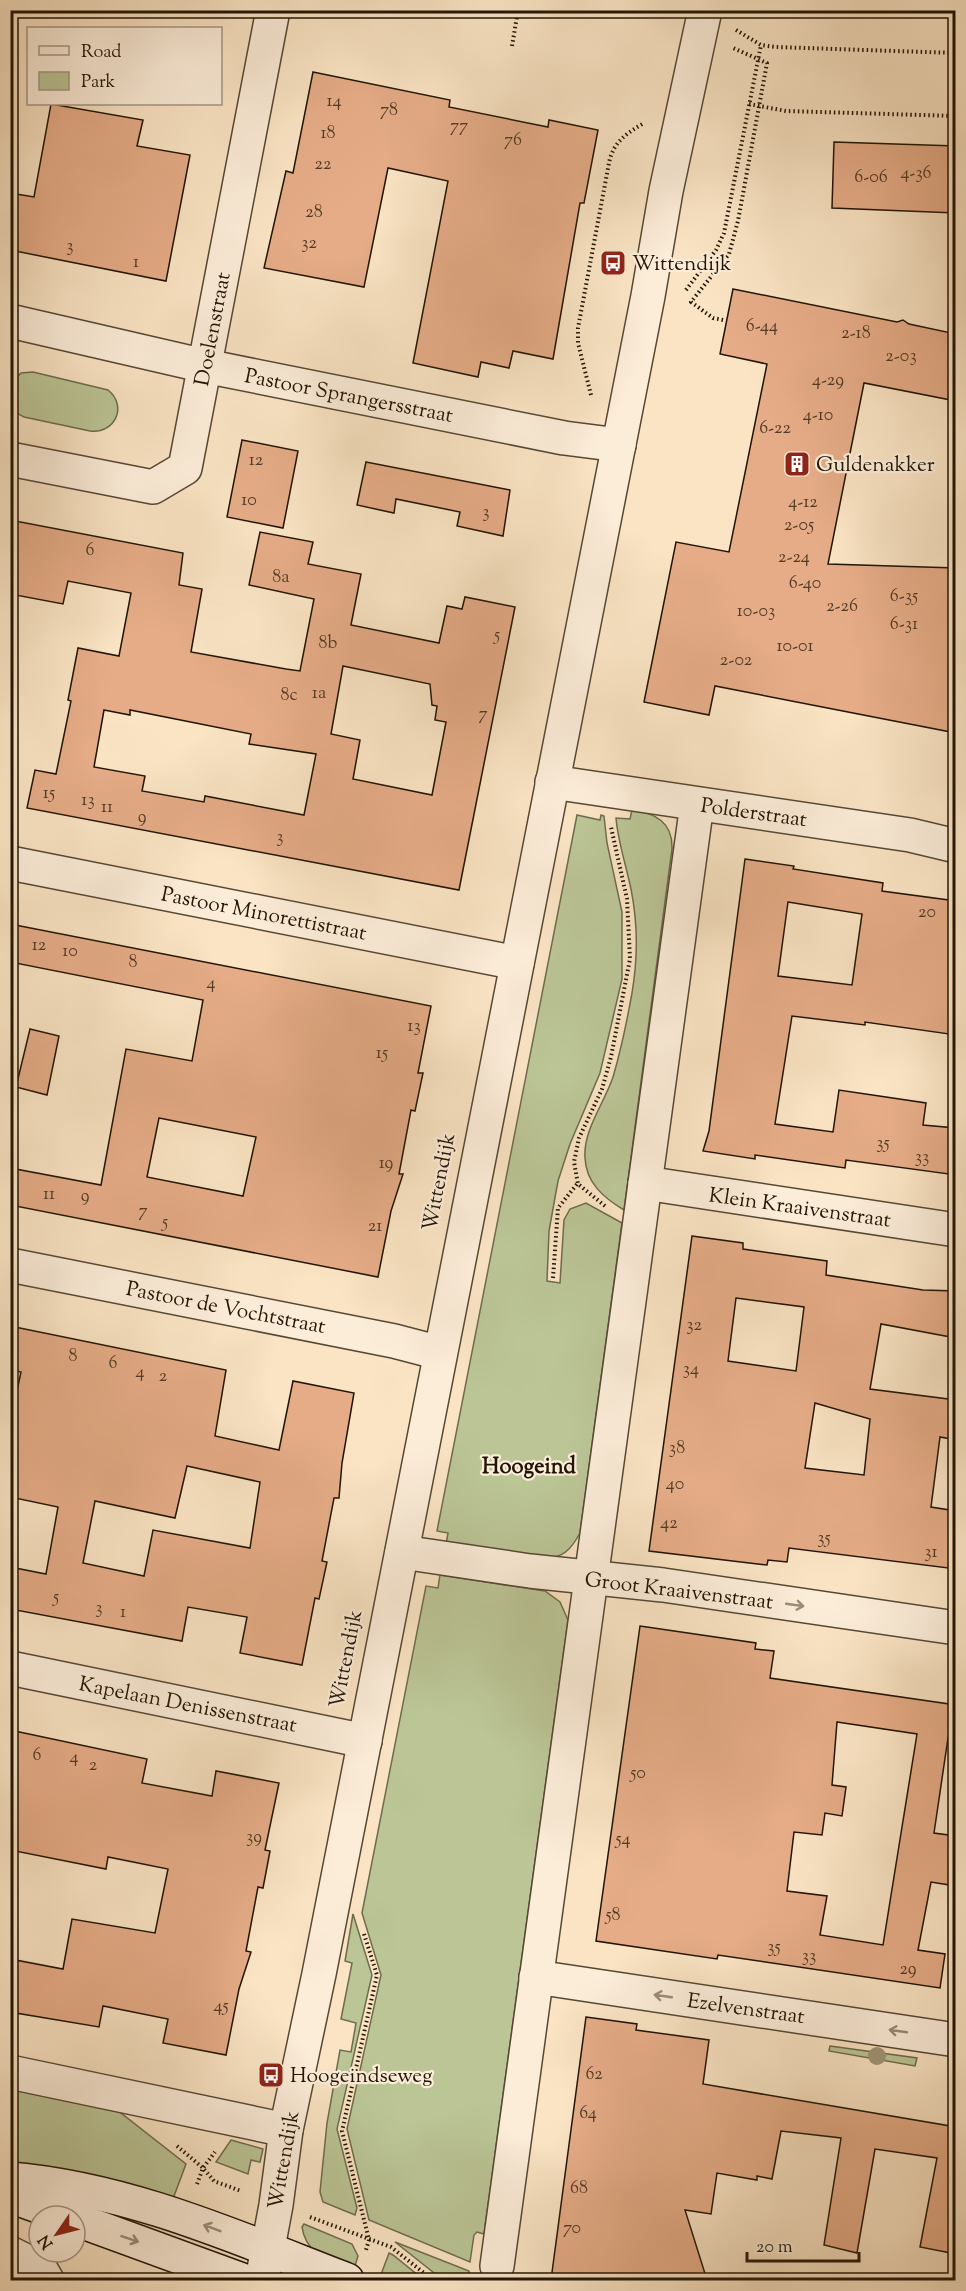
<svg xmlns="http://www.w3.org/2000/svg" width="966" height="2291" font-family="'Sorts Mill Goudy',serif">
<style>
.green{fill:#bbc596;stroke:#6e6c4d;stroke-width:1.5}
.building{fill:#e5ac87;stroke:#211404;stroke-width:1.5;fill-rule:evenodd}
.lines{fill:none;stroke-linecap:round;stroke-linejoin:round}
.street-casing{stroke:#574834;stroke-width:36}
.secondary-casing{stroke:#211404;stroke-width:36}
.path{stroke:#211404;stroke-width:4;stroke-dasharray:1.5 3;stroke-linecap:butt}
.street{stroke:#fcedd9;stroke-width:33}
.secondary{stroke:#fcedd9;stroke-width:33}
.tree{fill:#a09476}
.oneway{stroke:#998b79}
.labels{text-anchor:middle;stroke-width:4.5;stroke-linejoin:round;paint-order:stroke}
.number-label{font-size:18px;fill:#523a25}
.poi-label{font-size:21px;fill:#211404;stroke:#fcedd9;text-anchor:start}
.street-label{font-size:21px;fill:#211404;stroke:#fcedd9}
.neighbourhood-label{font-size:22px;font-weight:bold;fill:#211404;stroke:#fcedd9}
</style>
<rect width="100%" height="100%" fill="#fae4c4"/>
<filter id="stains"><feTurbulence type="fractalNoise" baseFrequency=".00333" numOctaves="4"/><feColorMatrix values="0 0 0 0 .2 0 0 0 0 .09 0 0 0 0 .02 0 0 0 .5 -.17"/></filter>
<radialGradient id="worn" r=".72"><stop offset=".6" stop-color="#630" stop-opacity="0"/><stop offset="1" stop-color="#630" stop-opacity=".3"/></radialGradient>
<g class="green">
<path d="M33 372 108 390C128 406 115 434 90 431L24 417C8 410 10 398 11 383L21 373Z"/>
<path d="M632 810C655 813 673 822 672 849L624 1210C604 1198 586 1183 585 1158 583 1130 604 1104 613 1077 621 1050 627 1021 632 993 638 958 638 924 631 889 626 865 618 842 616 818L630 819Z"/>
<path d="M577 815 600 820 601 815 604 816 607 843 622 912V979L600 1073 570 1144 558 1181 549 1231 547 1281 560 1283 564 1220 570 1209 586 1203 622 1223 580 1533C574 1544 566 1556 553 1557 525 1561 475 1548 446 1544L448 1533 437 1531Z"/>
<polygon points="440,1575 545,1591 560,1602 568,1620 484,2234 477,2232 474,2235 470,2262 369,2220 347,2129 381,1975 362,1913 426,1586 438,1588"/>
<polygon points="353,1914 372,1975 337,2129 357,2208 355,2215 323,2202 320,2192 327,2123 340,2050 351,2052 356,2023 341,2019 352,1963 345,1961"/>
<polygon points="830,2046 917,2058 915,2066 829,2051"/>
<polygon points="10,2088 117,2110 186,2164 171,2204 11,2168"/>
<polygon points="231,2140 263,2149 260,2162 251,2160 248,2174 216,2162"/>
<path d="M304 2224 352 2244 358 2256 353 2272C330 2261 306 2255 302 2227Z"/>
<polygon points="395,2242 469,2271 469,2276 472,2278 443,2280"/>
<polygon points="389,2253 393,2255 424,2280 379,2280"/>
</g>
<g class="building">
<polygon points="313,72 450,100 449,107 548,127 549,120 598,130 584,203 580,203 553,359 513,351 509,368 481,362 478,377 413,363 448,181 388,168 364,287 264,268 286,171 293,173"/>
<polygon points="51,104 143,120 137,146 190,155 166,281 10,250 10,193 34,197"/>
<polygon points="834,142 956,146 956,213 832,208"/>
<polygon points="733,289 897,322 903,320 909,324 956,334 956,401 864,383 828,564 956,568 956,733 715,686 709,715 644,702 676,542 729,552 767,364 720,354"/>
<polygon points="242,440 298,451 283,528 227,517"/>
<polygon points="366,462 510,490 503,536 457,526 460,512 396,499 394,513 357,505"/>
<path d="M10 520 183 553 179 585 202 589 191 652 286 669 300 671 314 599 249 585 260 532 313 542 308 564 361 574 351 625 439 643 447 606 462 609 465 597 515 607 459 890 27 808 35 770 56 774 71 701 68 700 78 648 119 656 131 593 68 581 63 604 10 594ZM343 666 430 684 432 705 437 706 435 720 446 722 432 795 353 779 360 740 331 734ZM104 710 130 715V710L251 734 249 744 316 754 304 815 205 796 204 802 142 791 145 776 94 767Z"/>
<path d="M745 859 794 866 793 869 883 883 882 891 956 901V1035L865 1022V1025L792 1016 775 1124 833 1132 839 1090 926 1103 923 1125 956 1128V1175L846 1160 845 1168 755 1155V1159L703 1151 709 1131ZM788 902 862 914 852 985 778 976Z"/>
<path d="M10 924 431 1006 418 1073H423L415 1111 411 1110 399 1174H403L391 1211 378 1277 10 1205V1168L101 1185 126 1049 192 1061 203 1000 10 962ZM159 1118 256 1137 243 1196 147 1177Z"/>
<polygon points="30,1029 59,1036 47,1095 16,1087"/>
<path d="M692 1236 743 1243V1249L827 1261 826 1275 923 1290 956 1291V1338L881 1324 870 1389 956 1400V1440L940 1437 931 1507 956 1511V1569L789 1548 787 1562 768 1560 767 1565 649 1551ZM736 1298 804 1307 796 1371 728 1361ZM815 1403 870 1419 864 1475 805 1468Z"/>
<path d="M10 1326 226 1370 215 1436 279 1450 293 1381 354 1393 342 1463 339 1498H334L322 1561 327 1562 319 1599 315 1598 302 1665 240 1653 247 1617 188 1607 182 1641 10 1609V1567L46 1574 58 1507 10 1497V1423L21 1372 10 1370ZM187 1466 260 1482 250 1548 153 1530 144 1576 83 1563 95 1501 175 1518Z"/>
<path d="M640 1626 756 1643 755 1649 774 1651 770 1678 956 1705V1739L948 1738 934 1833 956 1836V1886L931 1882 918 1950 945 1954 940 1988 718 1955 717 1959 596 1941ZM837 1722 917 1734 883 1945 820 1935 827 1896 787 1891 794 1832 822 1835 825 1813 842 1816 846 1787 832 1785Z"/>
<polygon points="10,1730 147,1759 142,1783 212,1796 216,1771 279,1783 265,1850 270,1851 267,1867 263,1888 258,1887 246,1951 251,1952 239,1989 226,2055 163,2043 168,2019 103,2006 99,2027 10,2012 10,1959 63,1969 72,1919 155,1933 168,1869 108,1857 106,1869 10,1850"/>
<polygon points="586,2017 637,2024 636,2030 709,2040 703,2084 956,2127 956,2254 920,2247 937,2158 875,2149 857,2253 824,2245 841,2138 781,2131 772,2179 757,2176 757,2180 717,2173 711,2214 685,2210 707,2280 551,2280"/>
</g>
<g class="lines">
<g class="street-casing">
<g id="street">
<polyline points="10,321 205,366 564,438 619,445"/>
<polyline points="10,459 153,487 185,468 273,10"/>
<polyline points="552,782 910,835 956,846"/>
<polyline points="10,863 517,963"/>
<polyline points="645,1183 956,1230"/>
<polyline points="10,1265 394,1341 440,1353"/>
<polyline points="402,1552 530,1571 663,1585 956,1628"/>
<polyline points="10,1668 365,1741"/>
<polyline points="536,1977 956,2040"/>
<polyline points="10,2072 286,2130"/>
<polyline points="10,2253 40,2268 47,2280"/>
<polyline points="497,2266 697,804"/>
<polyline points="262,2280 276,2205 286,2130 319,1974 648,296 666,191 705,10"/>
</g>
</g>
<g class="secondary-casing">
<g id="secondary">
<path d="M10 2179C129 2189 238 2238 347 2280"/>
<polyline points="10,2196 66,2216"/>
<polyline points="75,2219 242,2280"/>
</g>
</g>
<g class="path">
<polyline points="652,10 668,13"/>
<polyline points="736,30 761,45 775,47 956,53"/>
<polyline points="512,46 518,10"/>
<polyline points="749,104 786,111 956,116"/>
<polyline points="686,290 716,250 724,233 761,45"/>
<polyline points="723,320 713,318 691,302 729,254 738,221 767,63 733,48"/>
<path d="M591 395 578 343V328L609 163C613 142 627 133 644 123"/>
<polyline points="605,1206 578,1184 574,1162 579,1138 602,1089 611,1057 630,959 627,899 611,827"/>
<polyline points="553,1278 558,1208 577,1184"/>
<polyline points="364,1934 377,1975 342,2131 369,2240 366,2250"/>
<polyline points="177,2146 203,2168 214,2181 241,2191"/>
<polyline points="197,2184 203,2168 215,2152"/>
<polyline points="310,2217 391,2247 433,2280"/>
</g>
<use href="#street" class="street"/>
<use href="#secondary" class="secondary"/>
</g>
<circle class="tree" cx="877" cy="2056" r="9"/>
<defs><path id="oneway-shaft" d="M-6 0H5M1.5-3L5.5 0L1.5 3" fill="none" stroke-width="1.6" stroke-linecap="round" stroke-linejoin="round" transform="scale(1.5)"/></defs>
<g class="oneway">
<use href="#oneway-shaft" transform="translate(795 1605) rotate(8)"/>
<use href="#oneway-shaft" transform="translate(663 1996) rotate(-172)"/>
<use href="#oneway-shaft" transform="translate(898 2031) rotate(-172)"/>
<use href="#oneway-shaft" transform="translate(212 2228) rotate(-159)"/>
<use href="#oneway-shaft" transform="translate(130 2239) rotate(19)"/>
</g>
<defs>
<g id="bus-square" transform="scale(1.35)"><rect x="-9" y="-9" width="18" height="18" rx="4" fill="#8f2418" stroke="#fcedd9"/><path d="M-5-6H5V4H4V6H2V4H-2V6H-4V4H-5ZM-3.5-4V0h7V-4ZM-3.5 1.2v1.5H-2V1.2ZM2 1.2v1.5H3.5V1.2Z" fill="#fff"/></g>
<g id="building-square" transform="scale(1.35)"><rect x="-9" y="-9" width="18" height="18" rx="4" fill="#8f2418" stroke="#fcedd9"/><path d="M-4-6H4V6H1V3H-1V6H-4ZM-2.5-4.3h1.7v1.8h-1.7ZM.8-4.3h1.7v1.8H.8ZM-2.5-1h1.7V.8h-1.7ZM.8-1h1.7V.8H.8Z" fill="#fff"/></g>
</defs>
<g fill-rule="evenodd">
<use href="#bus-square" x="613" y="263"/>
<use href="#building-square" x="797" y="464"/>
<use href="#bus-square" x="271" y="2075"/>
</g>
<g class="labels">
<g class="number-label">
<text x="334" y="106">14</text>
<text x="389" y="115">78</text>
<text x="459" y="131">77</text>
<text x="328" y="138">18</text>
<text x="513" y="145">76</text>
<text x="323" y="169">22</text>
<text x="916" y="178">4-36</text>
<text x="871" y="182">6-06</text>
<text x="314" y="217">28</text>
<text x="309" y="248">32</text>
<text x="70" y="251">3</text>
<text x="136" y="267">1</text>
<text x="762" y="331">6-44</text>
<text x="856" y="338">2-18</text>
<text x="901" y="361">2-03</text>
<text x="828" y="385">4-29</text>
<text x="818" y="420">4-10</text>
<text x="775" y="433">6-22</text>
<text x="256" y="465">12</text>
<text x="249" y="505">10</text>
<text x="803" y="507">4-12</text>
<text x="486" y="517">3</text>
<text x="799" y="530">2-05</text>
<text x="90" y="555">6</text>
<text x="794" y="562">2-24</text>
<text x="281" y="582">8a</text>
<text x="805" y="588">6-40</text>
<text x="904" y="601">6-35</text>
<text x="842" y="611">2-26</text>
<text x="756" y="616">10-03</text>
<text x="904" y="629">6-31</text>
<text x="497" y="640">5</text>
<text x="328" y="648">8b</text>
<text x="795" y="651">10-01</text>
<text x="736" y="665">2-02</text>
<text x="319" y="698">1a</text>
<text x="289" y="700">8c</text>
<text x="483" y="719">7</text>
<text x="49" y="798">15</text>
<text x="88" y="805">13</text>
<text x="107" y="812">11</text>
<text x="142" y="822">9</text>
<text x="280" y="842">3</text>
<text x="927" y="917">20</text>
<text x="39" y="950">12</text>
<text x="70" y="956">10</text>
<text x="133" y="967">8</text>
<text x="211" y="988">4</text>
<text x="414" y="1031">13</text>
<text x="382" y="1058">15</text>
<text x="883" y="1148">35</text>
<text x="922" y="1162">33</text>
<text x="386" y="1168">19</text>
<text x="49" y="1199">11</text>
<text x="85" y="1201">9</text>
<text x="143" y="1216">7</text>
<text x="165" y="1227">5</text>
<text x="375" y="1231">21</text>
<text x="694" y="1330">32</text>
<text x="73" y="1361">8</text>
<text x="113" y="1368">6</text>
<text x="691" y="1374">34</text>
<text x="140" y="1377">4</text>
<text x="163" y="1381">2</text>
<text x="677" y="1453">38</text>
<text x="675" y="1489">40</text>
<text x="669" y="1528">42</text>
<text x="824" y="1543">35</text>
<text x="931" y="1557">31</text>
<text x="56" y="1602">5</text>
<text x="99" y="1613">3</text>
<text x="123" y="1617">1</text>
<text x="37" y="1760">6</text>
<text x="74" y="1762">4</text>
<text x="93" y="1770">2</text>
<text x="638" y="1778">50</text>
<text x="254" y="1842">39</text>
<text x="623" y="1844">54</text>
<text x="613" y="1920">58</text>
<text x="774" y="1952">35</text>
<text x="809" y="1961">33</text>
<text x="908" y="1974">29</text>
<text x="221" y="2011">45</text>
<text x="594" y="2079">62</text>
<text x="588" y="2118">64</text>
<text x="579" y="2193">68</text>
<text x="572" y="2233">70</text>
</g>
<g class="poi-label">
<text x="632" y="270">Wittendijk</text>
<text x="816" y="471">Guldenakker</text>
<text x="290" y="2082">Hoogeindseweg</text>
</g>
<g class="street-label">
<text transform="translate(212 329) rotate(-79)" y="7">Doelenstraat</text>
<text transform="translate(349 395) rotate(11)" y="7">Pastoor Sprangersstraat</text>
<text transform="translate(754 812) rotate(8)" y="7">Polderstraat</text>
<text transform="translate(264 913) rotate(11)" y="7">Pastoor Minorettistraat</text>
<text transform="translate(438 1182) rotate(-79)" y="7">Wittendijk</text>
<text transform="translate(800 1207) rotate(8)" y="7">Klein Kraaivenstraat</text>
<text transform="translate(226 1307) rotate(11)" y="7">Pastoor de Vochtstraat</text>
<text transform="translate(679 1590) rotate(7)" y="7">Groot Kraaivenstraat</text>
<text transform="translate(345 1659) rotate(-79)" y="7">Wittendijk</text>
<text transform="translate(188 1704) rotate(11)" y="7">Kapelaan Denissenstraat</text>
<text transform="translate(746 2008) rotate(8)" y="7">Ezelvenstraat</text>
<text transform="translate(283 2160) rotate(-80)" y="7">Wittendijk</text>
</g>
<g class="neighbourhood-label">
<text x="529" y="1473">Hoogeind</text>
</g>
</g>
<rect width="966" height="2291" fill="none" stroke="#fae4c4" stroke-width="36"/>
<rect x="12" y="12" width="942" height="2267" fill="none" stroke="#211404" stroke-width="3"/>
<rect x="18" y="18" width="930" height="2255" fill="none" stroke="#211404" stroke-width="1.5"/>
<rect x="27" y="27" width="195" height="78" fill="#fcedd9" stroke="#a49684" stroke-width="1.5"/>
<rect x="39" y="46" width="30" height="9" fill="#fcedd9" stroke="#a49684" stroke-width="1.5"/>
<text x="81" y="57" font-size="18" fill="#211404">Road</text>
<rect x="39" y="72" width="30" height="18" fill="#bbc596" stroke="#a49684" stroke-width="1.5"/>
<text x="81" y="87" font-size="18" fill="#211404">Park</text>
<g transform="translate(57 2234) rotate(235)"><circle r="28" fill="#fcedd9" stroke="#a49684" stroke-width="1.5"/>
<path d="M0-4.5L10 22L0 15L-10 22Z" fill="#8f2418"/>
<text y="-9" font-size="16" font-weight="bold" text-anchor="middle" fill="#211404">N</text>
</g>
<path d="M747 2252v9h112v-9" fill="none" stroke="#211404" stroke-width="3"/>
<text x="756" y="2252" font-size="18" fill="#211404" stroke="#fcedd9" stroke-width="4.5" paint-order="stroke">20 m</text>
<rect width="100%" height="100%" filter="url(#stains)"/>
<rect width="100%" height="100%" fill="url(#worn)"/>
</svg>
